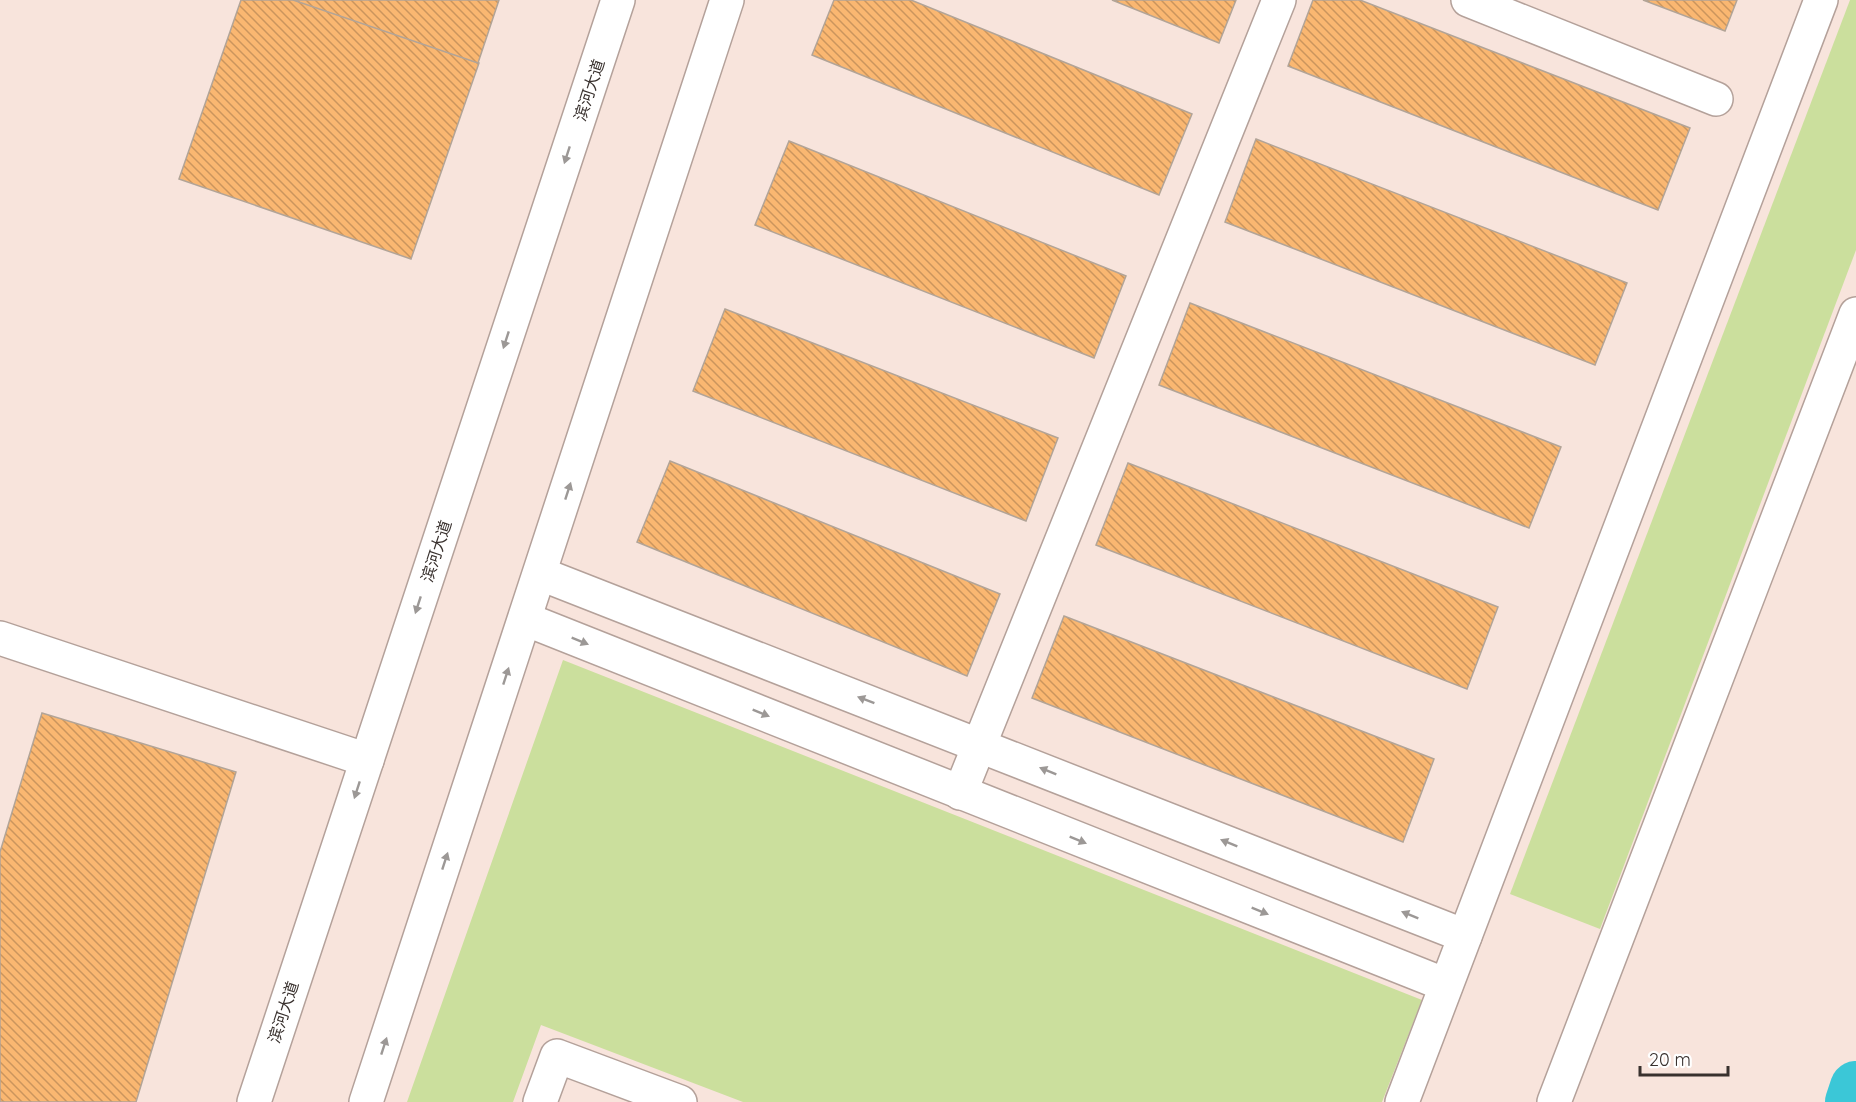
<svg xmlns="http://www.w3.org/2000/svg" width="1856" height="1102" font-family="Quicksand,'Noto Sans SC',sans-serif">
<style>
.green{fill:#cbdf9d}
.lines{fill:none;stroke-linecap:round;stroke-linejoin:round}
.river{stroke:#3bc7d7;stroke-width:52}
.building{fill:url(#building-back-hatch);stroke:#b2a497;stroke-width:1.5}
.minor-casing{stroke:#b4a19a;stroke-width:36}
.major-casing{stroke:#b4a19a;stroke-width:36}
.minor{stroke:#fff;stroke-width:33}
.major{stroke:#fff;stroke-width:33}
.oneway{fill:#9c9896}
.labels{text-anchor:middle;stroke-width:4.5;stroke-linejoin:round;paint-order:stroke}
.street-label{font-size:16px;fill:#39312e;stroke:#fff}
</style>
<defs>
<pattern id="building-back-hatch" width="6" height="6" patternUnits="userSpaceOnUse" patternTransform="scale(1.5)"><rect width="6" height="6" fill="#fab771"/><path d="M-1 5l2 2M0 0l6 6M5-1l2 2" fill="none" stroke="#cb955d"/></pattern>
</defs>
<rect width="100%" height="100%" fill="#f8e4dc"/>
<g class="green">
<polygon points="1850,0 1856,0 1856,250 1600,929 1510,894"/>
<polygon points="563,660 1422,1000 1382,1102 743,1102 541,1025 513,1102 407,1102"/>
</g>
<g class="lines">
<polyline class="river" points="1851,1102 1856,1087"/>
</g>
<g class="building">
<polygon points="241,0 298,0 479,63 411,259 179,179"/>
<polygon points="293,0 499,0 478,63"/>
<polygon points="834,0 911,0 1192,114 1159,195 812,55"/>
<polygon points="1112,0 1236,0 1219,43"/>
<polygon points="1313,0 1360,0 1690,128 1658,210 1288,66"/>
<polygon points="1643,0 1737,0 1725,31"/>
<polygon points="1256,139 1627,283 1595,365 1225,222"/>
<polygon points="789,141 1126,276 1094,358 755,225"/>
<polygon points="1190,303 1561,447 1529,528 1159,385"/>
<polygon points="725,309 1058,438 1026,521 693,391"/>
<polygon points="670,461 1000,594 967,676 637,542"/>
<polygon points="1128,463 1498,607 1467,689 1096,545"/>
<polygon points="1064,616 1434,759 1403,842 1032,698"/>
<polygon points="42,713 236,772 136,1102 0,1102 0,852"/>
</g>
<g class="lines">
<g class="minor-casing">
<g id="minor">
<polyline points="1468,0 1716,99"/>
<polyline points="541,574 1465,936"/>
<polyline points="525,619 1446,985"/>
<polyline points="0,638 367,760"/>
<polyline points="960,793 1279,0"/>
<polyline points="540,1102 557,1056 680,1102"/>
<polyline points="1402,1102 1821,0"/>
<polyline points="1554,1102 1856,314"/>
</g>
</g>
<g class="major-casing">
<g id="major">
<polyline points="254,1102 618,0"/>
<polyline points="366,1102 727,0"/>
</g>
</g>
<use href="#minor" class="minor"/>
<use href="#major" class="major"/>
</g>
<defs><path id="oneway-solid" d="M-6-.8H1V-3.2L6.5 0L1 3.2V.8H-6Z" transform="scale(1.5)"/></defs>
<g class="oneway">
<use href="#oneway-solid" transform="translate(567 155) rotate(108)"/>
<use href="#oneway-solid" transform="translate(506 340) rotate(108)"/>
<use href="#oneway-solid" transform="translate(568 491) rotate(-72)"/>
<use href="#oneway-solid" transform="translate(418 605) rotate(108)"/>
<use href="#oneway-solid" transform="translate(580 641) rotate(22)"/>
<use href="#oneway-solid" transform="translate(506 676) rotate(-72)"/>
<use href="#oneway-solid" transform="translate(866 700) rotate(-159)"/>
<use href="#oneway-solid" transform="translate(761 713) rotate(22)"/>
<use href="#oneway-solid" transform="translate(1048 771) rotate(-158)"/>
<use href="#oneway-solid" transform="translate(357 790) rotate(108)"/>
<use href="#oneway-solid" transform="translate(1078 840) rotate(22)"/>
<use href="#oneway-solid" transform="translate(1229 843) rotate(-158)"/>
<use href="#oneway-solid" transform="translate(445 861) rotate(-72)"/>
<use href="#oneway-solid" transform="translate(1260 911) rotate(22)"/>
<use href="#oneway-solid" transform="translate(1410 915) rotate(-158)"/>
<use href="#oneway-solid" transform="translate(384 1046) rotate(-72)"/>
</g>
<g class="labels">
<g class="street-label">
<text transform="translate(589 90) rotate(-72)" y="6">滨河大道</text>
<text transform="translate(436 551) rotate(-72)" y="6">滨河大道</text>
<text transform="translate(283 1012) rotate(-72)" y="6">滨河大道</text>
</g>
</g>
<path d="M1640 1066v9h88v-9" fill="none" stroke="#39312e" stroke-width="3"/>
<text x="1649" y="1066" font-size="18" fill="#39312e" stroke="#ffffff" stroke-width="4.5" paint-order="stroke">20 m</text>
</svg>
